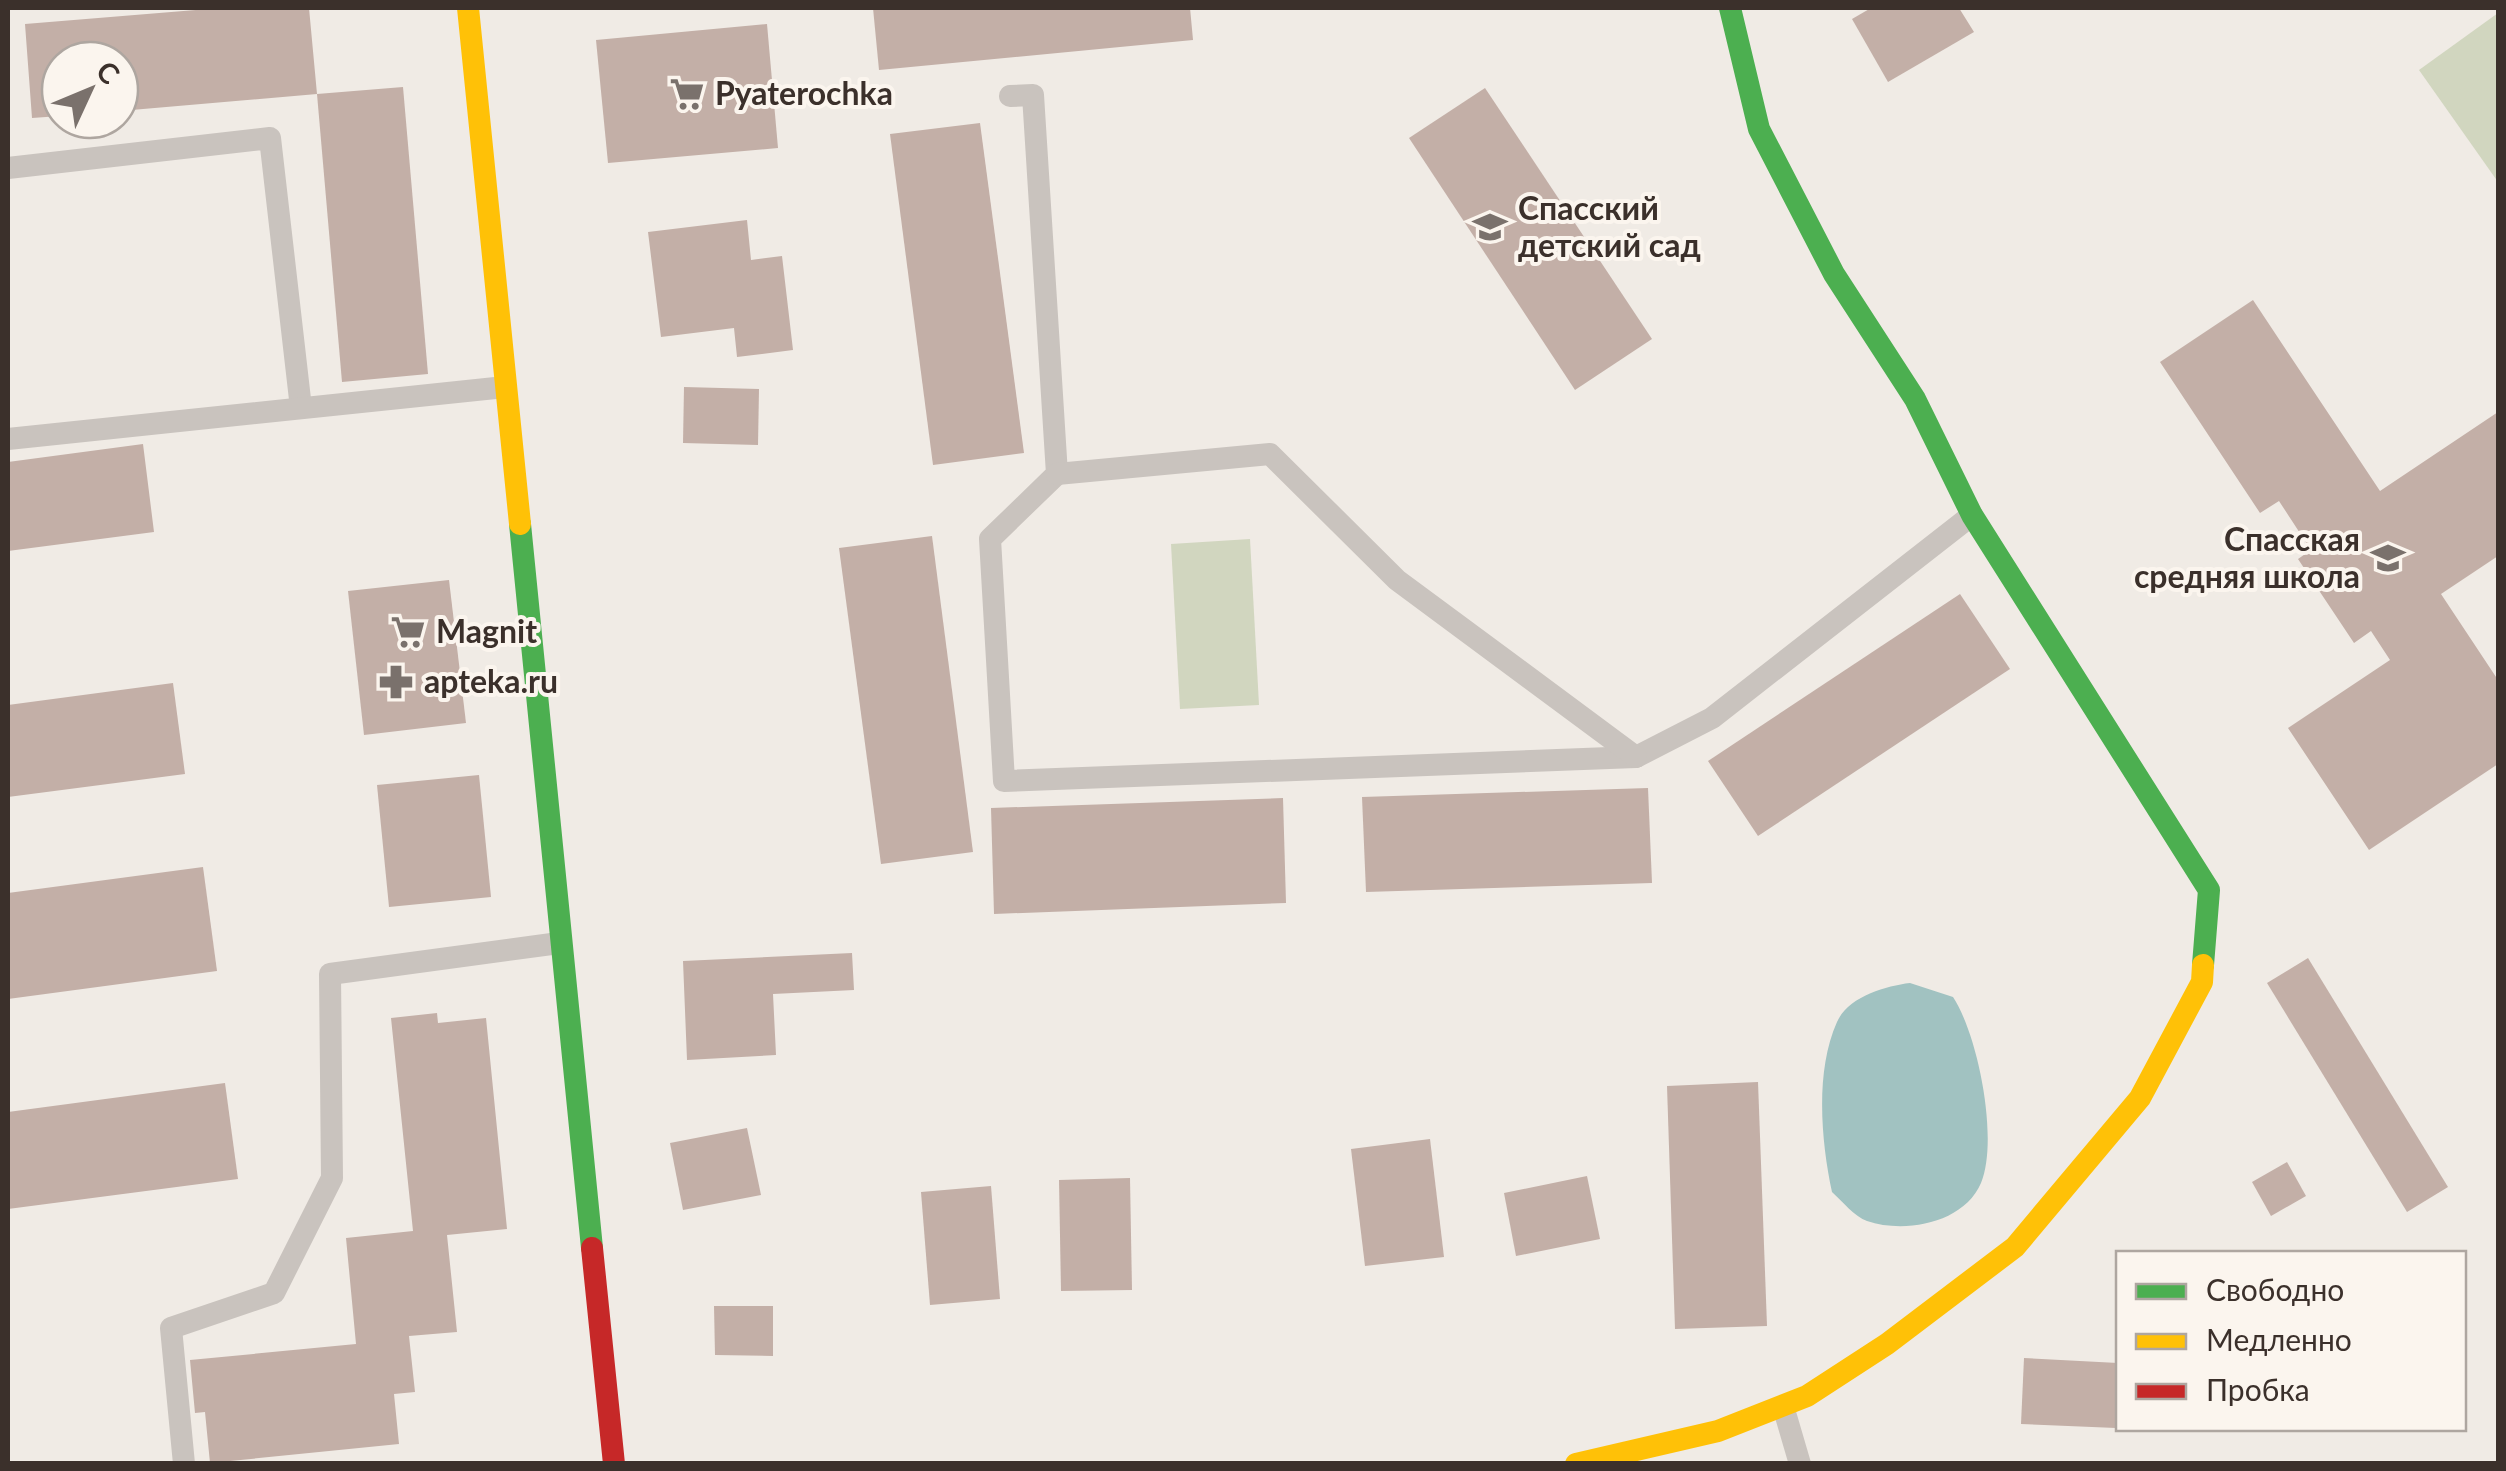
<svg xmlns="http://www.w3.org/2000/svg" width="2506" height="1471" font-family="Lato,sans-serif">
<style>
.green{fill:#d1d6bf}
.water{fill:#a1c2c1}
.building{fill:#c3afa7}
.lines{fill:none;stroke-linecap:round;stroke-linejoin:round}
.lane{stroke:#c9c3be;stroke-width:22}
.fast{stroke:#4caf50;stroke-width:22}
.slow{stroke:#ffc107;stroke-width:22}
.jam{stroke:#c62828;stroke-width:22}
.labels{text-anchor:middle;stroke-width:8;stroke-linejoin:round;paint-order:stroke}
.poi-label{font-size:32px;font-weight:bold;fill:#3b302b;stroke:#fbf5ee;text-anchor:start}
</style>
<rect width="100%" height="100%" fill="#f0ebe5"/>
<g class="green">
<polygon points="2498,13 2498,182 2419,70"/>
<polygon points="1250,539 1259,705 1180,709 1171,544"/>
</g>
<path class="water" d="M1910 983 1953 997C1978 1035 1999 1139 1981 1183 1964 1223 1905 1234 1867 1221 1855 1217 1842 1201 1832 1192 1821 1141 1815 1071 1837 1022 1848 997 1885 986 1910 983Z"/>
<g class="building">
<polygon points="220,8 309,8 317,94 120,111 120,60 60,60 60,116 32,118 25,24"/>
<polygon points="873,8 1190,8 1193,40 879,70"/>
<polygon points="1871,8 1959,8 1974,32 1888,82 1852,19"/>
<polygon points="767,24 778,148 608,163 596,40"/>
<polygon points="403,87 428,374 342,382 317,94"/>
<polygon points="1485,88 1652,339 1575,390 1409,138"/>
<polygon points="980,123 1024,453 933,465 890,134"/>
<polygon points="747,220 751,260 782,256 793,350 737,357 734,328 661,337 648,232"/>
<polygon points="2253,300 2380,491 2498,412 2498,556 2441,594 2498,680 2498,764 2369,850 2288,728 2390,660 2371,631 2354,643 2298,559 2311,550 2279,501 2260,513 2160,362"/>
<polygon points="684,387 759,389 758,445 683,443"/>
<polygon points="143,444 154,532 8,551 8,462"/>
<polygon points="932,536 973,852 881,864 839,548"/>
<polygon points="449,580 466,723 364,735 348,591"/>
<polygon points="1960,594 2010,669 1758,836 1708,761"/>
<polygon points="173,683 185,774 8,797 8,705"/>
<polygon points="479,775 491,897 389,907 377,785"/>
<polygon points="1648,788 1652,883 1366,892 1362,797"/>
<polygon points="1283,798 1286,903 994,914 991,808"/>
<polygon points="203,867 217,971 8,999 8,893"/>
<polygon points="852,953 854,990 773,994 776,1055 687,1060 683,961"/>
<polygon points="2308,958 2448,1187 2407,1212 2267,983"/>
<polygon points="437,1013 438,1023 486,1018 507,1229 447,1235 457,1332 409,1336 415,1392 394,1394 399,1444 210,1463 205,1412 195,1413 190,1360 356,1344 346,1238 413,1231 391,1018"/>
<polygon points="1758,1082 1767,1326 1675,1329 1667,1086"/>
<polygon points="225,1083 238,1179 8,1209 8,1112"/>
<polygon points="747,1128 761,1195 683,1210 670,1143"/>
<polygon points="1430,1139 1444,1257 1365,1266 1351,1149"/>
<polygon points="2287,1162 2306,1196 2271,1216 2252,1182"/>
<polygon points="1587,1176 1600,1239 1516,1256 1504,1193"/>
<polygon points="1130,1178 1132,1290 1061,1291 1059,1180"/>
<polygon points="991,1186 1000,1299 930,1305 921,1192"/>
<polygon points="714,1306 773,1306 773,1356 715,1355"/>
<polygon points="2024,1358 2118,1363 2116,1428 2021,1424"/>
</g>
<g class="lines">
<g class="lane">
<polyline points="1010,96 1033,95 1057,474 990,539 1004,781 1636,757 1712,718 1972,515"/>
<polyline points="8,168 270,138 301,408"/>
<polyline points="8,439 505,387"/>
<polyline points="1057,474 1270,454 1397,580 1636,757"/>
<polyline points="1783,1406 1800,1464"/>
<polyline points="184,1464 171,1328 274,1293 332,1178 330,974 559,943"/>
</g>
<g class="fast">
<polyline points="1730,8 1759,129 1834,274 1915,399 1972,515 2209,890 2203,965"/>
<polyline points="520,524 592,1248"/>
</g>
<g class="slow">
<polyline points="468,8 520,524"/>
<polyline points="1576,1464 1718,1431 1807,1396 1887,1344 2015,1247 2140,1098 2202,982 2203,965"/>
</g>
<polyline class="jam" points="592,1248 614,1464"/>
</g>
<defs>
<g id="supermarket-bare" transform="scale(2.7)"><path d="M-6-5.5h2.5l.6 2H6L4.5 2H-2.5L-4.4-4H-6ZM-1.5 3.2a1.3 1.3 0 1 0 .1 0ZM3 3.2a1.3 1.3 0 1 0 .1 0Z" fill="#7a716c" stroke="#fbf5ee" stroke-width="2.5" paint-order="stroke"/></g>
<g id="school-bare" transform="scale(2.7)"><path d="M0-5L7-2L0 1L-7-2ZM-4 1L0 2.5L4 1V4Q0 6-4 4Z" fill="#7a716c" stroke="#fbf5ee" stroke-width="2.5" paint-order="stroke"/></g>
<g id="pharmacy-bare" transform="scale(2.7)"><path d="M-2-6h4v4h4v4h-4v4h-4v-4h-4v-4h4Z" fill="#7a716c" stroke="#fbf5ee" stroke-width="2.5" paint-order="stroke"/></g>
</defs>
<g fill-rule="evenodd">
<use href="#supermarket-bare" x="687" y="94"/>
<use href="#school-bare" x="1490" y="227"/>
<use href="#school-bare" x="2388" y="558"/>
<use href="#supermarket-bare" x="408" y="632"/>
<use href="#pharmacy-bare" x="396" y="682"/>
</g>
<g class="labels">
<g class="poi-label">
<text x="715" y="105">Pyaterochka</text>
<text x="1518" y="220">Спасский<tspan x="1518" dy="37">детский сад</tspan></text>
<text x="2360" y="551" text-anchor="end">Спасская<tspan x="2360" dy="37">средняя школа</tspan></text>
<text x="436" y="643">Magnit</text>
<text x="424" y="693">apteka.ru</text>
</g>
</g>
<rect width="2506" height="1471" fill="none" stroke="#3b302b" stroke-width="20"/>
<rect x="2116" y="1251" width="350" height="180" fill="#fbf5ee" stroke="#aea6a0" stroke-width="2.5"/>
<rect x="2136" y="1284" width="50" height="15" fill="#4caf50" stroke="#aea6a0" stroke-width="2.5"/>
<text x="2206" y="1301" font-size="30" fill="#3b302b">Свободно</text>
<rect x="2136" y="1334" width="50" height="15" fill="#ffc107" stroke="#aea6a0" stroke-width="2.5"/>
<text x="2206" y="1351" font-size="30" fill="#3b302b">Медленно</text>
<rect x="2136" y="1384" width="50" height="15" fill="#c62828" stroke="#aea6a0" stroke-width="2.5"/>
<text x="2206" y="1401" font-size="30" fill="#3b302b">Пробка</text>
<g transform="translate(90 90) rotate(46)"><circle r="48" fill="#fbf5ee" stroke="#aea6a0" stroke-width="2.5"/>
<path d="M0-8L18 38L0 25L-18 38Z" fill="#7a716c"/>
<text y="-15" font-size="28" font-weight="bold" text-anchor="middle" fill="#3b302b">С</text>
</g>
</svg>
